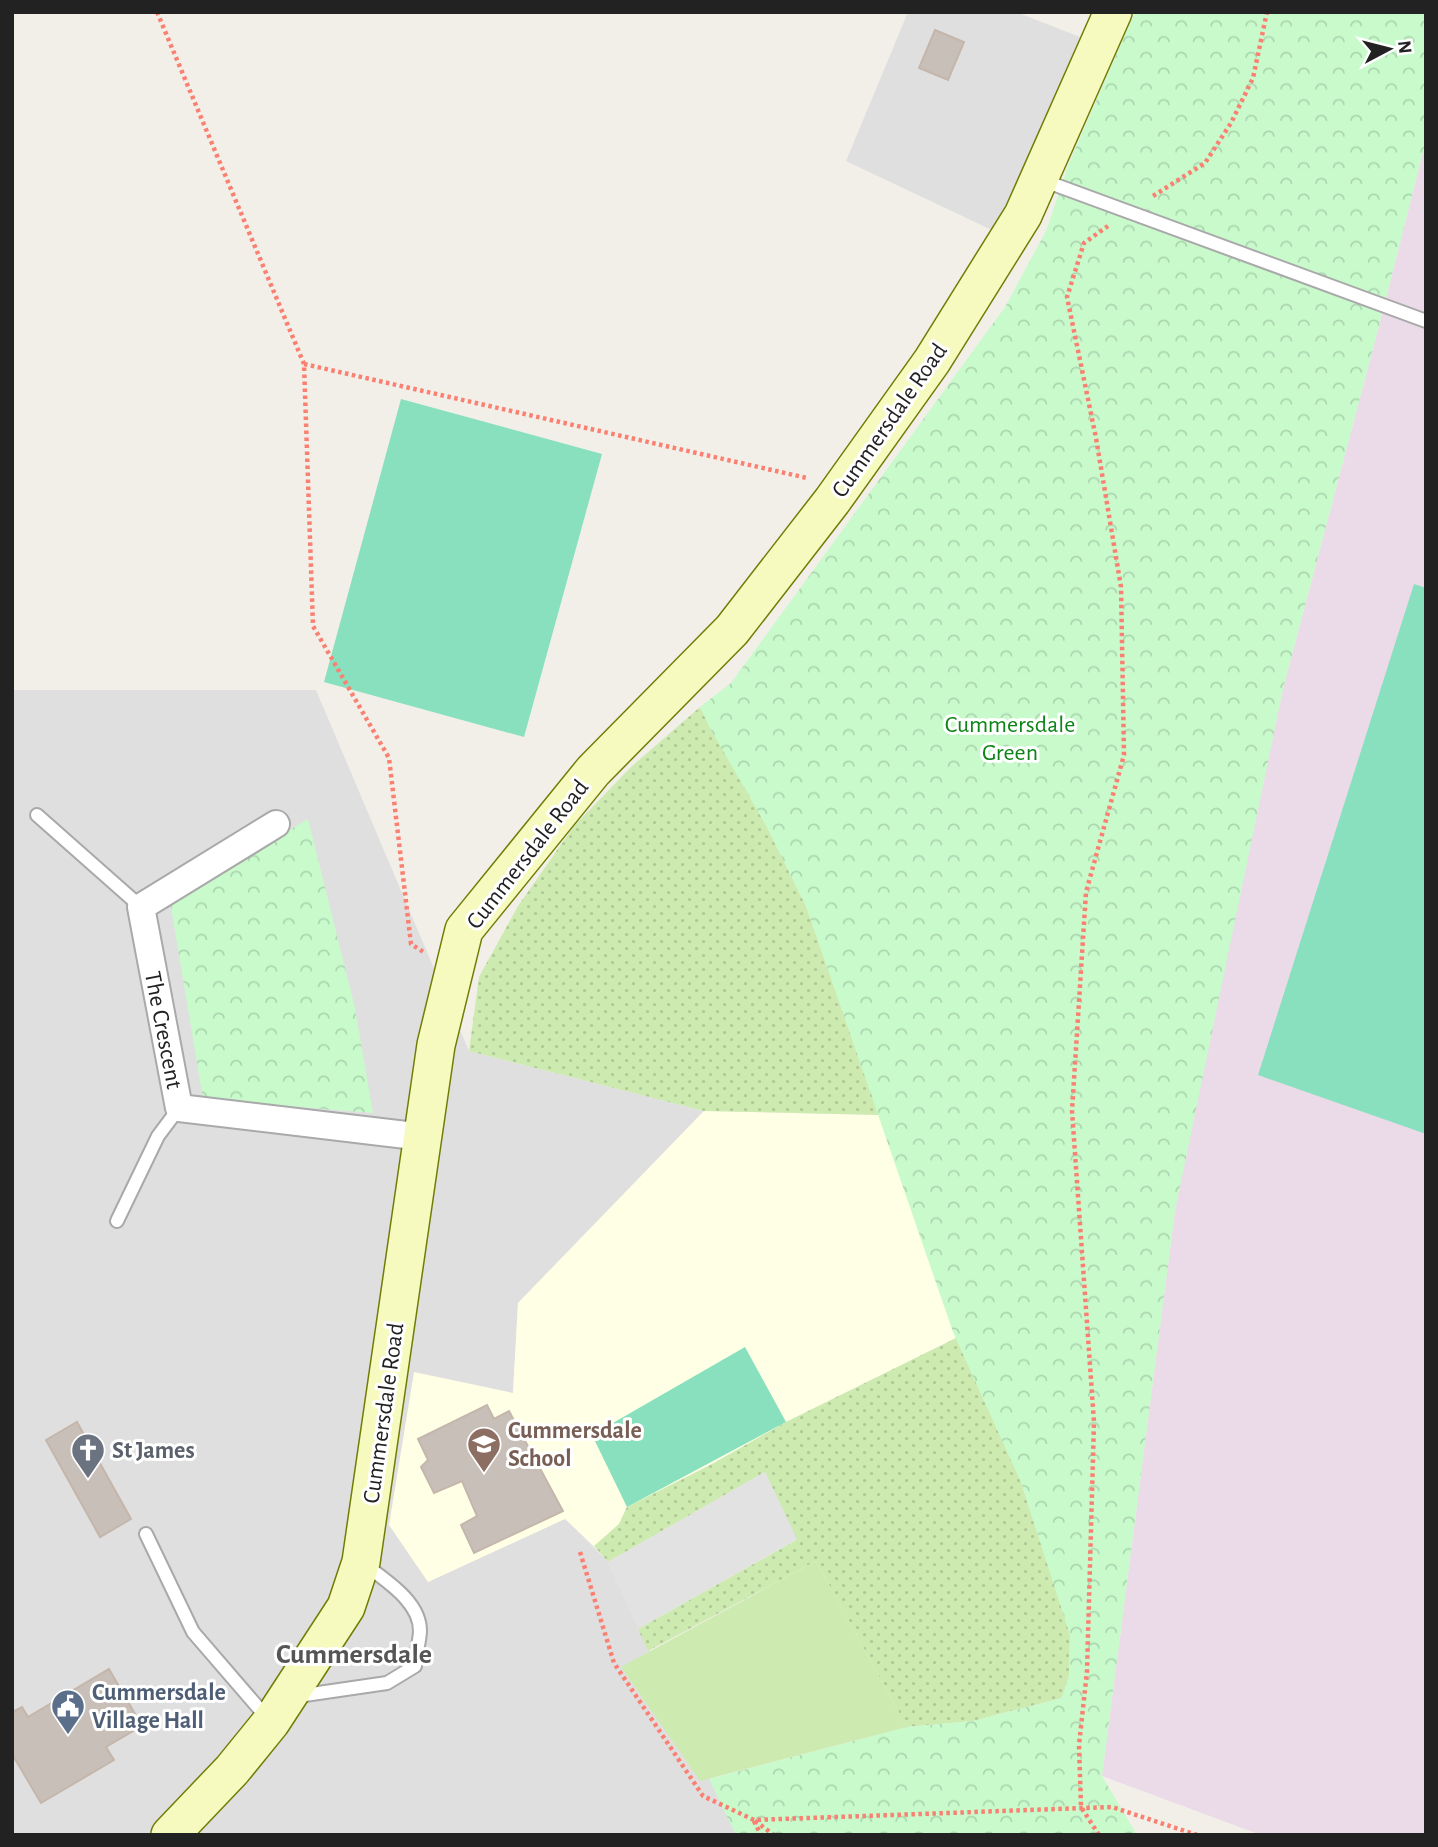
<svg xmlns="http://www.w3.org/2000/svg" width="1438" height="1847" font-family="'Alegreya Sans',sans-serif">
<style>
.residential{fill:#e0dfdf}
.industrial{fill:#ebdbe8}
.education{fill:#ffffe5}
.grass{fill:url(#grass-dots)}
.park{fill:url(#park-crowns)}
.garden{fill:#cdebb0}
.pitch{fill:#88e0be}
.parking{fill:#e2e2e2}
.building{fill:#c7bfb8;stroke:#c4b6ab;stroke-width:2}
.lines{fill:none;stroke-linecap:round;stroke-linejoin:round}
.lane-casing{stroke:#a9a9a9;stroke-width:16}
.street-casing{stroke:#a9a9a9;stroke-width:30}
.secondary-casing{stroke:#707d05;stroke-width:40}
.path{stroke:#fa8072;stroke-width:4.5;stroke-dasharray:3.5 3.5;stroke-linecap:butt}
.lane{stroke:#fff;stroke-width:12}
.street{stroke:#fff;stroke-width:26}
.secondary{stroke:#f7fabf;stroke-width:37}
.labels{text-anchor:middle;stroke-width:6;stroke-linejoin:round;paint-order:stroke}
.street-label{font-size:24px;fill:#222;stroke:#fff}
.park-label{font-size:24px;fill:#0c8416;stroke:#fff}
.education-label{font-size:24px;font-weight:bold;fill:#785e54;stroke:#fff;text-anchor:start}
.worship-label{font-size:24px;font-weight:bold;fill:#5b616d;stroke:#fff;text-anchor:start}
.service-label{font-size:24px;font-weight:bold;fill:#4e5e75;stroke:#fff;text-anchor:start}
.quarter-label{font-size:28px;font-weight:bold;fill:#555;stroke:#fff}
</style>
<defs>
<pattern id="grass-dots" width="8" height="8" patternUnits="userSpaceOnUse" patternTransform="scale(1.75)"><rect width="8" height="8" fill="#cdebb0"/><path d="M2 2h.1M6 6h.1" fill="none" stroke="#b0c997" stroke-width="1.8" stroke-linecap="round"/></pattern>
<pattern id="park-crowns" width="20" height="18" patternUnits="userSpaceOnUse" patternTransform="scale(1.75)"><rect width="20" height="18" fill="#c8facc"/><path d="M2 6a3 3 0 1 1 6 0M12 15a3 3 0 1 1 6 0" fill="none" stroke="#acd6af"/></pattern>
</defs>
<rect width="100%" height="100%" fill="#f2efe9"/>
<g class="residential">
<polygon points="908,12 1016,12 1080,37 996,232 846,161"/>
<polygon points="12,690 316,690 469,1051 704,1111 518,1303 513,1393 428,1582 565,1518 608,1562 737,1835 12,1835"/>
</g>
<polygon class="industrial" points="1426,140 1426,1835 1261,1835 1102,1776 1175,1211 1199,1089 1283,689 1380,322"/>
<polygon class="education" points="704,1111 879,1115 956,1338 786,1422 712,1464 627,1507 619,1524 594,1546 565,1519 428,1582 389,1525 414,1372 513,1393 518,1303"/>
<g class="grass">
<polygon points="700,707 767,827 806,906 879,1115 704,1111 469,1051 479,977 518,906 574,826 631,767"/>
<polygon points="956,1338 1021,1482 1070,1634 1069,1676 1062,1698 973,1721 907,1727 816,1561 648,1651 638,1629 796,1540 765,1472 608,1562 594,1546 619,1524 627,1507 712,1464 786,1422"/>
</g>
<g class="park">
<polygon points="1135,12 1426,12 1426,140 1380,322 1283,689 1175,1211 1102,1776 1137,1835 736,1835 709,1779 907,1727 973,1721 1062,1698 1069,1676 1070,1635 1021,1482 953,1332 806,906 767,827 711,730 700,707 731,683 1005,307 1046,231 1069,163"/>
<polygon points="308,819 355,1008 373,1113 203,1099 170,901"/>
</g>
<polygon class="garden" points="816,1561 907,1727 700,1781 621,1667"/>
<g class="pitch">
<polygon points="401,399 602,454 524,737 324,682"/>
<polygon points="1414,584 1426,588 1426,1134 1258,1075"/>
<polygon points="745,1347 786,1422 627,1507 592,1435"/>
</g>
<polygon class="parking" points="765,1472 797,1539 638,1629 608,1562"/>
<g class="building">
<polygon points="935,30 964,42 948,80 919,68"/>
<polygon points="487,1405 494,1419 509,1411 563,1511 474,1553 461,1525 477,1516 462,1481 434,1493 421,1467 428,1460 418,1439"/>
<polygon points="77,1422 131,1519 100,1537 46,1440"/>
<polygon points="109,1669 142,1726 106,1747 114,1760 41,1803 12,1754 12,1712 22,1707 28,1717"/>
</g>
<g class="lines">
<g class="lane-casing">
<g id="lane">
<polyline points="1042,180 1426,321"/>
<polyline points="37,815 141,907"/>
<polyline points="117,1221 158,1136 179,1108"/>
<polyline points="146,1534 193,1632 268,1719"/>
<path d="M298 1696 387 1683 415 1666C416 1655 419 1643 420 1632 421 1602 385 1580 364 1564"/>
</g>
</g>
<g class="street-casing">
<polyline id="street" points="276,824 141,907 179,1108 423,1137"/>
</g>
<g class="secondary-casing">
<polyline id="secondary" points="170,1835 232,1770 271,1722 346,1607 361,1562 436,1045 464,930 593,771 732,630 832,501 932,361 1023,215 1113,12"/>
</g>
<g class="path">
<polyline points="157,12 304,364 313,626 389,758 411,944 425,953"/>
<polyline points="1153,196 1205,163 1231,123 1253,78 1267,12"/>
<polyline points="304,364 807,478"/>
<polyline points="580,1552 614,1663 703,1796 754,1820 1112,1807 1197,1835"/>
<polyline points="754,1821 761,1835"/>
<polyline points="755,1821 774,1835"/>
<polyline points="1099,1835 1081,1807 1079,1745 1087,1671 1094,1422 1072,1111 1086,892 1124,755 1121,587 1096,438 1067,297 1084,243 1108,226"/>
</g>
<use href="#lane" class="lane"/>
<use href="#street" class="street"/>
<use href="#secondary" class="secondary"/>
</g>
<defs>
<g id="school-pin" transform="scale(1.75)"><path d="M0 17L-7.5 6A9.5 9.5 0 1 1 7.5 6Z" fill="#8d6e63" stroke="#fff"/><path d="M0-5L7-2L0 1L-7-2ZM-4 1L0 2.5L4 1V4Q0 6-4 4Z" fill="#fff"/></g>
<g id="church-pin" transform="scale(1.75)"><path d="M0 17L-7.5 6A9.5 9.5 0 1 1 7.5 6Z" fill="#6b7280" stroke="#fff"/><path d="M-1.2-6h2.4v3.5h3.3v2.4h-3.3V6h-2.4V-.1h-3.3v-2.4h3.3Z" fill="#fff"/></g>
<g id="civic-pin" transform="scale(1.75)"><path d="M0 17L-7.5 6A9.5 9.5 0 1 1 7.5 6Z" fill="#5c6f8a" stroke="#fff"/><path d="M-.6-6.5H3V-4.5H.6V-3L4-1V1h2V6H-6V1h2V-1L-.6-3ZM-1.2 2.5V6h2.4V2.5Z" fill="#fff"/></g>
</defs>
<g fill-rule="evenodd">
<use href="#school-pin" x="484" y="1444"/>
<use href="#church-pin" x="88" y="1450"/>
<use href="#civic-pin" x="68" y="1706"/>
</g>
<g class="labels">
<g class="street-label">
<text transform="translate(889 420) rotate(-55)" y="8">Cummersdale Road</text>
<text transform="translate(527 854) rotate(-52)" y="8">Cummersdale Road</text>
<text transform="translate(164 1030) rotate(79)" y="8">The Crescent</text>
<text transform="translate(383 1413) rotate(-82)" y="8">Cummersdale Road</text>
</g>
<g class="park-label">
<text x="1010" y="732">Cummersdale<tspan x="1010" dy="28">Green</tspan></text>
</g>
<g class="education-label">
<text x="508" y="1438">Cummersdale<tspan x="508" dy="28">School</tspan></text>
</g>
<g class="worship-label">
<text x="112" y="1458">St James</text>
</g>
<g class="service-label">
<text x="92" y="1700">Cummersdale<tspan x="92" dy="28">Village Hall</tspan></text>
</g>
<g class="quarter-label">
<text x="354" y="1663">Cummersdale</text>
</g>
</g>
<rect width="1438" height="1847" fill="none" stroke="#222222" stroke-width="28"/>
<g transform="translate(1389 49) rotate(83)" stroke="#ffffff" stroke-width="5" paint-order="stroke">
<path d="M0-5L12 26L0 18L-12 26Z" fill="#222222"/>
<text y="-10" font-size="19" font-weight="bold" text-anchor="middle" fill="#222222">N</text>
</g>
</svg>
